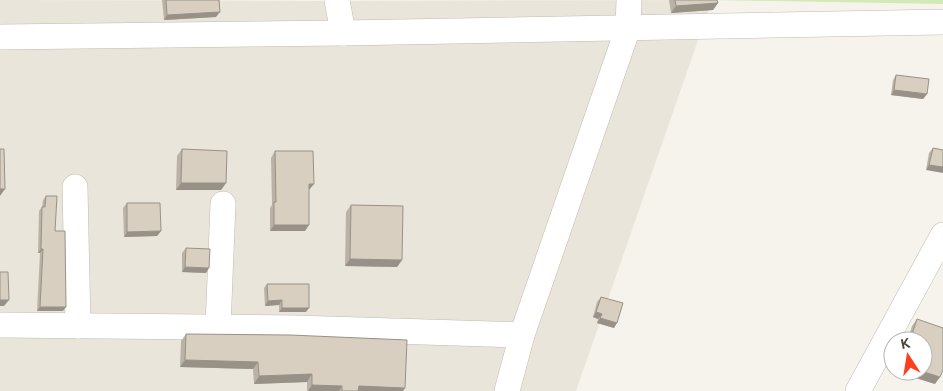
<svg xmlns="http://www.w3.org/2000/svg" width="943" height="391" font-family="Ubuntu,sans-serif">
<style>
.residential{fill:#eae5da}
.green{fill:#d2eab5}
.lines{fill:none;stroke-linecap:round;stroke-linejoin:round}
.minor-casing{stroke:#c2bbae;stroke-width:26}
.minor{stroke:#fff;stroke-width:25}
.wall{fill:#bab2a6}
.shaded-wall{fill:#979187}
.building{fill:#d8cfc1;stroke:#979187}
</style>
<rect width="100%" height="100%" fill="#f6f3ec"/>
<polygon class="residential" points="0,0 321,1 712,0 576,391 0,391"/>
<polygon class="green" points="320,0 943,0 943,4 712,0"/>
<g class="lines">
<g class="minor-casing">
<g id="minor">
<polyline points="337,0 343,33"/>
<polyline points="0,37 343,33 943,22"/>
<polyline points="75,187 78,326"/>
<polyline points="0,325 296,328 522,335"/>
<polyline points="218,327 223,204"/>
<polyline points="507,391 522,335 628,28 629,0"/>
<polyline points="858,391 943,235"/>
</g>
</g>
<use href="#minor" class="minor"/>
</g>
<g class="wall">
<polygon points="162,0 219,0 216,17 164,20"/>
<polygon points="669,0 717,0 718,3 713,10 671,13"/>
<polygon points="896,75 927,94 923,99 891,95 893,80"/>
<polygon points="933,148 943,150 926,170 929,153"/>
<polygon points="182,149 226,183 221,190 176,190 177,156"/>
<polygon points="275,151 309,190 305,231 270,231 270,208 272,205 271,158"/>
<polygon points="46,196 55,231 63,311 37,311 40,253 38,253 39,211 42,207 43,200"/>
<polygon points="127,203 161,231 157,236 124,237 123,208"/>
<polygon points="351,205 402,260 397,267 345,266 346,212"/>
<polygon points="186,248 206,273 182,272 182,253"/>
<polygon points="267,284 306,312 279,312 279,305 265,306 264,288"/>
<polygon points="601,297 614,328 597,323 598,319 593,317 597,302"/>
<polygon points="917,319 935,384 897,372 897,371 923,371 923,341 907,341 912,326"/>
<polygon points="186,334 405,388 403,391 307,391 307,382 254,384 253,369 180,367 181,341"/>
</g>
<g class="shaded-wall">
<polygon points="718,3 713,10 671,13 676,6"/>
<polygon points="220,12 216,17 164,20 167,15"/>
<polygon points="894,90 927,94 923,99 891,95"/>
<polygon points="929,165 943,167 943,173 926,170"/>
<polygon points="181,183 226,183 221,190 176,190"/>
<polygon points="309,184 314,184 309,190"/>
<polygon points="0,189 5,189 0,196"/>
<polygon points="274,225 309,225 305,231 270,231"/>
<polygon points="161,231 157,236 124,237 127,232"/>
<polygon points="41,249 43,249 40,253 38,253"/>
<polygon points="350,259 402,260 397,267 345,266"/>
<polygon points="185,267 209,268 206,273 182,272"/>
<polygon points="0,300 9,300 4,306 0,306"/>
<polygon points="282,300 279,305 265,306 268,301"/>
<polygon points="40,307 66,307 63,311 37,311"/>
<polygon points="282,308 309,308 306,312 279,312"/>
<polygon points="596,312 602,314 598,319 593,317"/>
<polygon points="600,318 617,323 614,328 597,323"/>
<polygon points="185,360 258,362 253,369 180,367"/>
<polygon points="898,371 921,371 940,377 935,384 897,372"/>
<polygon points="312,374 307,382 254,384 259,376"/>
<polygon points="312,385 342,386 339,391 308,391"/>
<polygon points="359,386 405,388 403,391 355,391"/>
</g>
<g class="building">
<polygon points="166,0 219,0 220,12 167,15"/>
<polygon points="675,0 717,0 718,3 676,6"/>
<polygon points="896,75 929,79 927,94 894,90"/>
<polygon points="933,148 943,150 943,167 929,165"/>
<polygon points="0,149 4,149 5,189 0,189"/>
<polygon points="182,149 227,151 226,183 181,183"/>
<polygon points="275,151 313,151 314,184 309,184 309,225 274,225 274,202 276,202"/>
<polygon points="46,196 57,196 55,231 65,231 66,307 40,307 43,249 41,249 42,207 45,207"/>
<polygon points="127,203 160,203 161,231 127,232"/>
<polygon points="351,205 403,206 402,260 350,259"/>
<polygon points="186,248 210,249 209,268 185,267"/>
<polygon points="0,272 8,272 9,300 0,300"/>
<polygon points="267,284 309,284 309,308 282,308 282,300 268,301"/>
<polygon points="601,297 623,303 617,323 600,318 602,314 596,312"/>
<polygon points="917,319 943,328 943,370 940,377 921,371 923,371 923,341 910,341"/>
<polygon points="186,334 290,335 407,340 405,388 359,386 358,391 342,391 342,386 312,385 312,374 259,376 258,362 185,360"/>
</g>
<g transform="translate(908 356) rotate(348)"><circle r="24" fill="#ffffff" stroke="#b7b4b0"/>
<path d="M0-4L9 19L0 12L-9 19Z" fill="#fc3f1d"/>
<text y="-8" font-size="14" font-weight="bold" text-anchor="middle" fill="#4b4439">K</text>
</g>
</svg>
